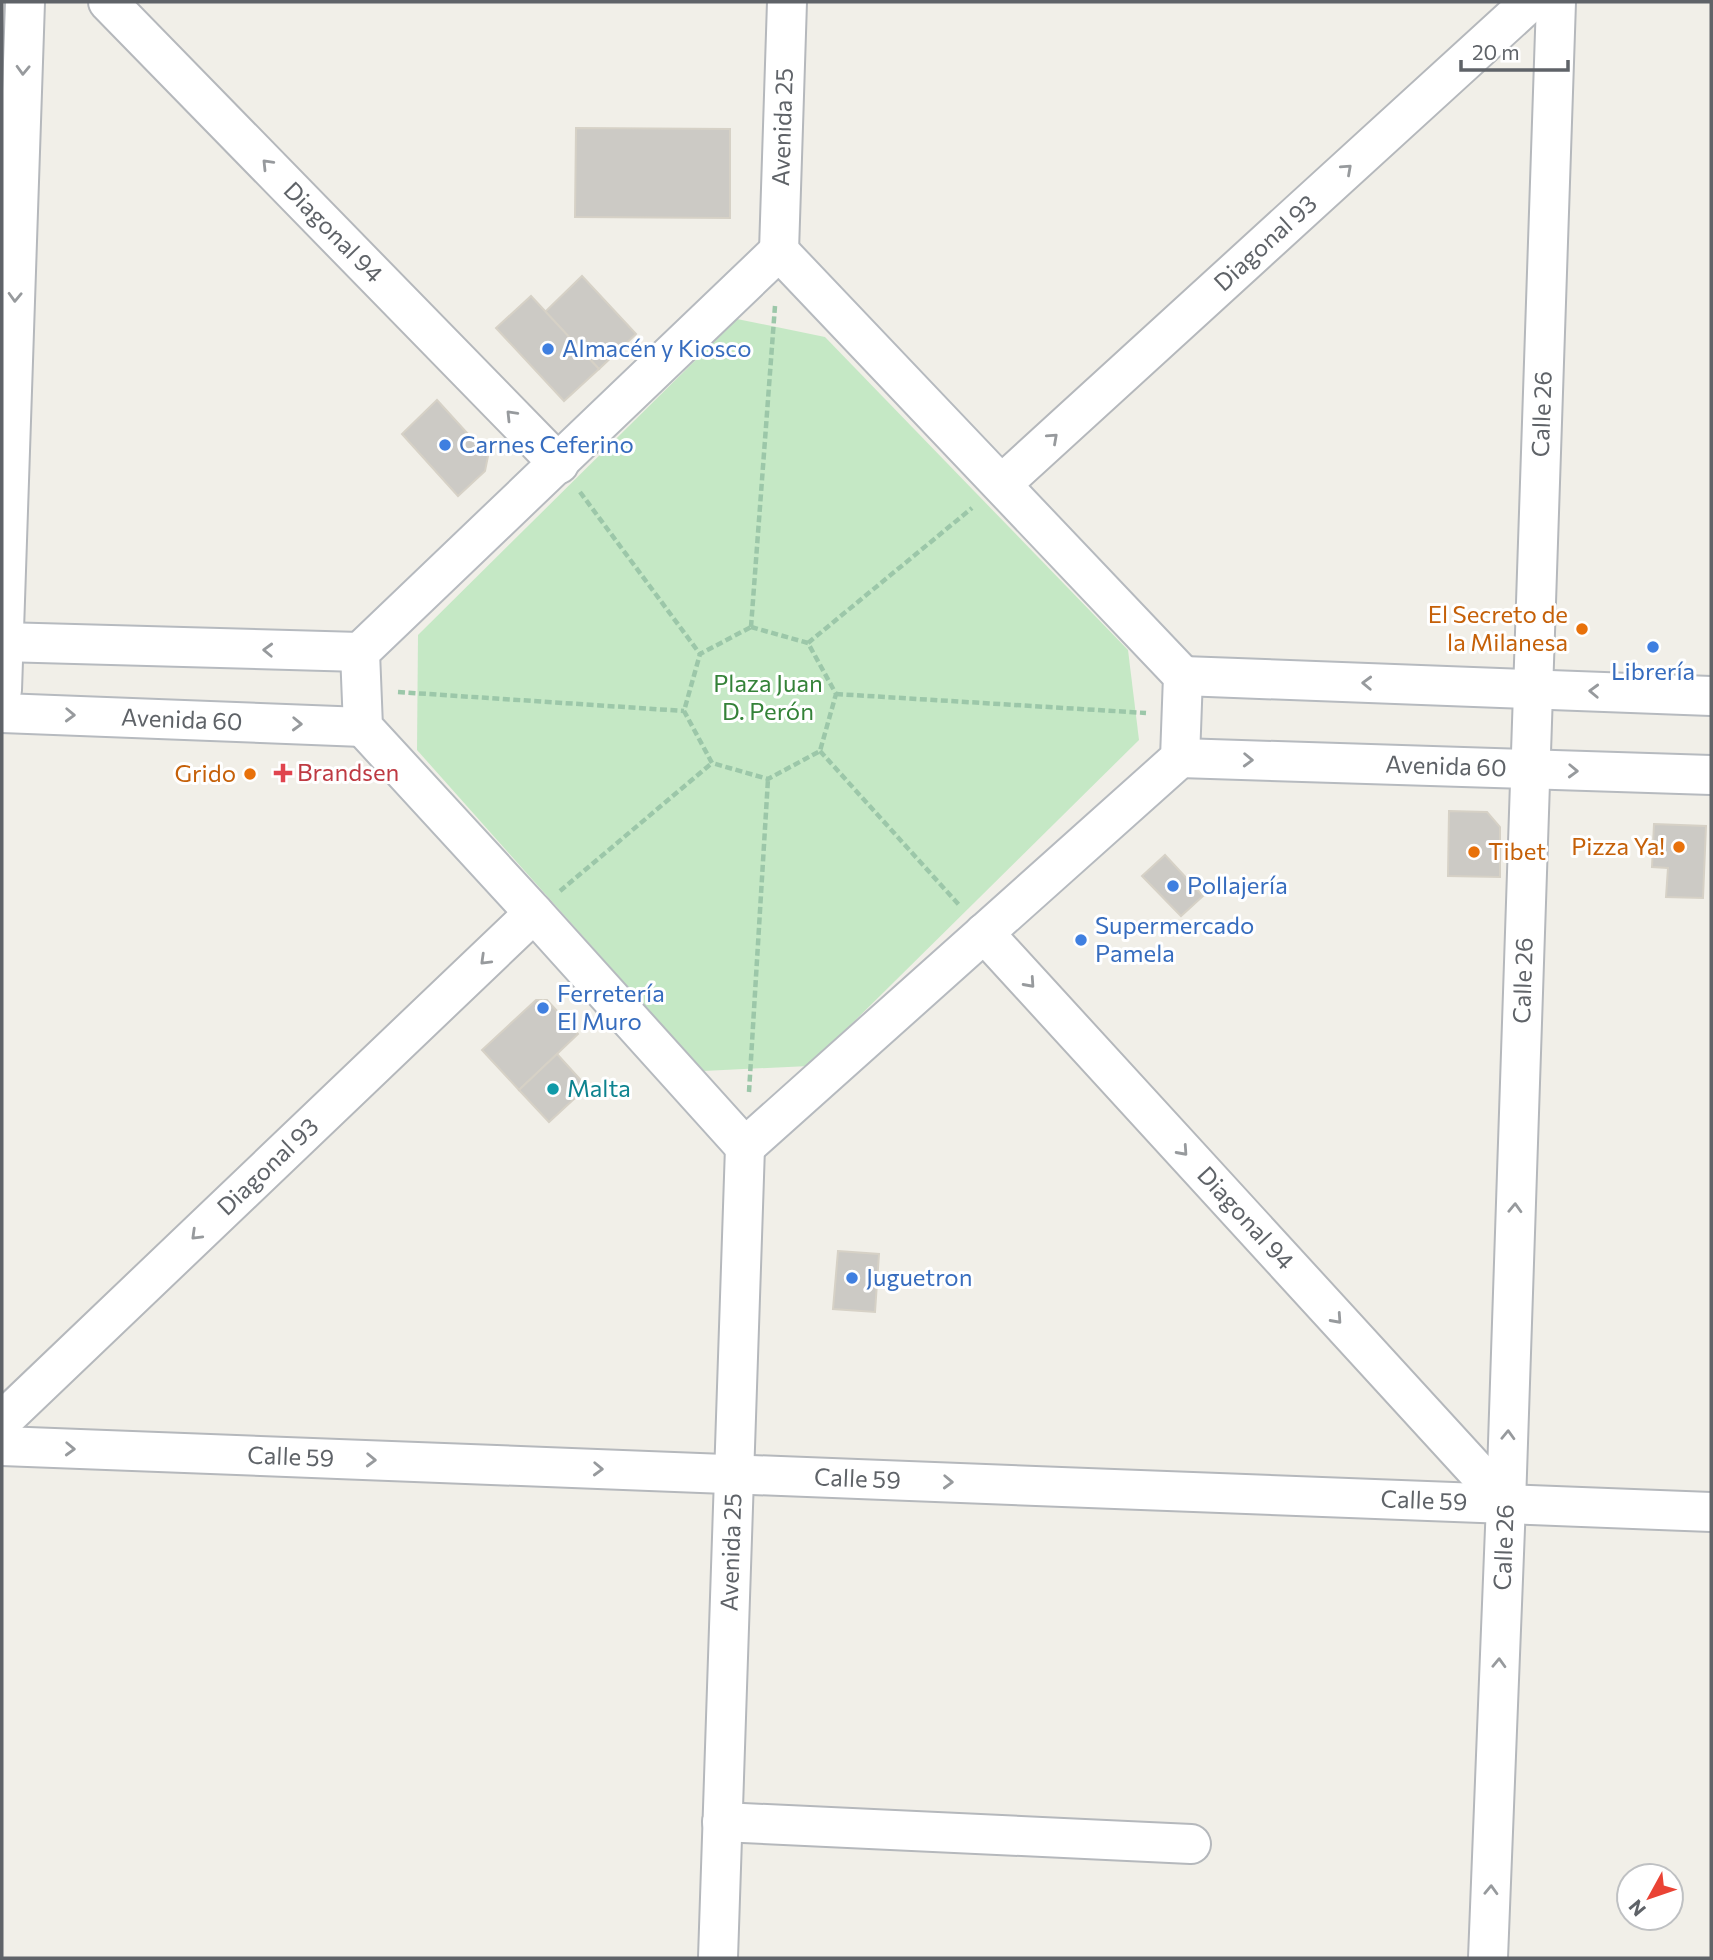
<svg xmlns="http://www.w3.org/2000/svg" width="1713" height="1960" font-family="Commissioner,sans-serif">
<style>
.green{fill:#c5e8c5}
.building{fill:#cccac5;stroke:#d6d1c6;stroke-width:2}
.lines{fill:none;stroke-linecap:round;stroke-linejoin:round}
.minor-casing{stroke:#b5b8bc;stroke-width:42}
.tertiary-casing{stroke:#b5b8bc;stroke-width:42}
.secondary-casing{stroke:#b6babf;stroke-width:42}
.path{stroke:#9cc7a9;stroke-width:4.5;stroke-dasharray:7 3.5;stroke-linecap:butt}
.minor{stroke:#fff;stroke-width:38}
.tertiary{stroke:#fff;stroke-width:38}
.secondary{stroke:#fff;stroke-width:38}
.oneway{stroke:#979a9d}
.shop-dot{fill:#3f7fe0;stroke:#fff;stroke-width:2.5}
.food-dot{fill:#e8710a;stroke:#fff;stroke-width:2.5}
.health-dot{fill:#e0444e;stroke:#fff;stroke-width:2.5}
.culture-dot{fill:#0f9aa8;stroke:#fff;stroke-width:2.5}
.labels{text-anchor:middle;stroke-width:6;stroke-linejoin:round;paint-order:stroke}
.street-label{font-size:24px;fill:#5f6368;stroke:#fff}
.shop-label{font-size:24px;fill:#366cbe;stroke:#fff;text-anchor:start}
.food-label{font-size:24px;fill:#c56008;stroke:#fff;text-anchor:end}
.park-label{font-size:24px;fill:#348238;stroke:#fff}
.health-label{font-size:24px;fill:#be3a42;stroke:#fff;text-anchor:start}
.culture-label{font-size:24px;fill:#0d838f;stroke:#fff;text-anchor:start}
</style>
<rect width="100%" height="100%" fill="#f1efe8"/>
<polygon class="green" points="737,319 825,337 1128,650 1139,740 809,1066 703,1071 417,750 418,635"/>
<g class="building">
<polygon points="576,128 730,129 730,218 575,217"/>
<polygon points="582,276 636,334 599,369 545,312"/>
<polygon points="531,296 599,369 564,401 496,328"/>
<polygon points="437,400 488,456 485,471 458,496 402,434"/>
<polygon points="1449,811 1487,812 1500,827 1500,877 1448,876"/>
<polygon points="1654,824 1706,826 1703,898 1666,897 1668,868 1652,867"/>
<polygon points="1165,855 1203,896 1181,916 1142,876"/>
<polygon points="536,1000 547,1000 578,1034 519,1090 482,1050"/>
<polygon points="557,1054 587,1087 549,1122 519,1090"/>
<polygon points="838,1251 879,1254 875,1312 833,1309"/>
</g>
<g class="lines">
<g class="minor-casing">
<g id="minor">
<path id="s1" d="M108 2 559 464"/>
<path id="s2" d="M1002 484 1530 2"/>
<polyline points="2,690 25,2"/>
<path id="s3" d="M984 933 1506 1503"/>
<path id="s4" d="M2 1421 534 913"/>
<path id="s5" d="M2 1446 1711 1512"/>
<polyline points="722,1822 1191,1844"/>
<path id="s6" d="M1488 1958 1506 1503 1556 2"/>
</g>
</g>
<g class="tertiary-casing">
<g id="tertiary">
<path id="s7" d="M779 251 787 2"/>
<path id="s8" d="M718 1958 745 1147"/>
</g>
</g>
<g class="secondary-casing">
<g id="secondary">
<polygon points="779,251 1183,676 1180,758 745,1147 534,913 363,727 360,652"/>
<polyline points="2,642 360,652"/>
<polyline points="1183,676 1711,696"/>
<path id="s9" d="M2 713 363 727"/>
<path id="s10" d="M1180 758 1711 775"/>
</g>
</g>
<g class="path">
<polyline points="580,492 700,654"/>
<polygon points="751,627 808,643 836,694 820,751 768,779 712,763 684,711 700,654"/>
<polyline points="751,627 775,306"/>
<polyline points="808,643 972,508"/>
<polyline points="398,692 684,711"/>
<polyline points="836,694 1146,713"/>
<polyline points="820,751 960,906"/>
<polyline points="560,891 712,763"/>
<polyline points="749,1092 768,779"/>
</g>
<use href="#minor" class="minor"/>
<use href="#tertiary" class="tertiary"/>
<use href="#secondary" class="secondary"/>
</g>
<defs><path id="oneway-chevron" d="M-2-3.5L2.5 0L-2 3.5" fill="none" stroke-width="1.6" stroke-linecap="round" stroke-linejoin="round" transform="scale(1.75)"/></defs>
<g class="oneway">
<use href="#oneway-chevron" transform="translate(23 70) rotate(92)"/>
<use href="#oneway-chevron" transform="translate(267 164) rotate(-134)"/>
<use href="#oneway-chevron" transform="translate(1347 169) rotate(-42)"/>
<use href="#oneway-chevron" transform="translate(15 297) rotate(92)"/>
<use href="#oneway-chevron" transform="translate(511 415) rotate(-134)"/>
<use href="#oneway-chevron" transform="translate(1053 438) rotate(-42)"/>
<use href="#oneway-chevron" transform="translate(268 650) rotate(-178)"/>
<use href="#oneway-chevron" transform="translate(1367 683) rotate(-178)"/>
<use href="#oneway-chevron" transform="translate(1594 691) rotate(-178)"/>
<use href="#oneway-chevron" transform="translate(70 715) rotate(2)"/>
<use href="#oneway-chevron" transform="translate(297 724) rotate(2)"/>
<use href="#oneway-chevron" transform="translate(1248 760) rotate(2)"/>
<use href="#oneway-chevron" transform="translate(1573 771) rotate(2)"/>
<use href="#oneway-chevron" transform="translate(485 960) rotate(136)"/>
<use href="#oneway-chevron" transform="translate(1030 983) rotate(48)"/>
<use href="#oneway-chevron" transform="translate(1183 1151) rotate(48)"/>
<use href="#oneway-chevron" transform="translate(1515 1208) rotate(-88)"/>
<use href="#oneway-chevron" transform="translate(196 1235) rotate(136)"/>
<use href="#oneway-chevron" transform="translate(1337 1319) rotate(48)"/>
<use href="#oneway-chevron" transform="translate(1508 1435) rotate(-88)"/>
<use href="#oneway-chevron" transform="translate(70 1449) rotate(2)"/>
<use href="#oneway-chevron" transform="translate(371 1460) rotate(2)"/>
<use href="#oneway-chevron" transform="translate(598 1469) rotate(2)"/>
<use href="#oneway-chevron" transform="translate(948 1482) rotate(2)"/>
<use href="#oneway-chevron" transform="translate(1499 1663) rotate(-88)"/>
<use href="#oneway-chevron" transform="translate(1491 1890) rotate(-88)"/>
</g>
<g class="shop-dot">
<circle cx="548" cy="349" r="7"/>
<circle cx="445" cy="445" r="7"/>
<circle cx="1653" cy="647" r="7"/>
<circle cx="1173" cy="886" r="7"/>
<circle cx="1081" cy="940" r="7"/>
<circle cx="543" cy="1008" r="7"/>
<circle cx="852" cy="1278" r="7"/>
</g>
<g class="food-dot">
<circle cx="1582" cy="629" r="7"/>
<circle cx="250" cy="774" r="7"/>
<circle cx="1679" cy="847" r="7"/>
<circle cx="1474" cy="852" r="7"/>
</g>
<path class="health-dot" d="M279.5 762.5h7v7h7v7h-7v7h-7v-7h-7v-7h7z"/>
<circle class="culture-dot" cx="553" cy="1089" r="7"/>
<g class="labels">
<g class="street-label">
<text dy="8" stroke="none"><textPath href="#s7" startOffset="124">Avenida 25</textPath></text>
<text dy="8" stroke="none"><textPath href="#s1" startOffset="322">Diagonal 94</textPath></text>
<text dy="8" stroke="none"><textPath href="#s2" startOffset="357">Diagonal 93</textPath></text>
<text dy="8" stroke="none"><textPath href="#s6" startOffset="1545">Calle 26</textPath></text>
<text dy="8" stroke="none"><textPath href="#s9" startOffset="180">Avenida 60</textPath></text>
<text dy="8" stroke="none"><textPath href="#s10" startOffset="266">Avenida 60</textPath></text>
<text dy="8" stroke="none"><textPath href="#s6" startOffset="978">Calle 26</textPath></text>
<text dy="8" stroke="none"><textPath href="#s4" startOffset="368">Diagonal 93</textPath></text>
<text dy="8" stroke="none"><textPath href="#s3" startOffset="387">Diagonal 94</textPath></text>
<text dy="8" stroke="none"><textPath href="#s5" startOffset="289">Calle 59</textPath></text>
<text dy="8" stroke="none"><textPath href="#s5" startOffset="856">Calle 59</textPath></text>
<text dy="8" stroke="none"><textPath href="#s5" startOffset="1423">Calle 59</textPath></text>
<text dy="8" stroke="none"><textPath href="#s6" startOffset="411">Calle 26</textPath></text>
<text dy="8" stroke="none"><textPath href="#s8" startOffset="406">Avenida 25</textPath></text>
</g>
<g class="shop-label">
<text x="562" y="357">Almacén y Kiosco</text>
<text x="459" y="453">Carnes Ceferino</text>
<text x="1653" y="680" text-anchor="middle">Librería</text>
<text x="1187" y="894">Pollajería</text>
<text x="1095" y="934">Supermercado<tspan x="1095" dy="28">Pamela</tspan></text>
<text x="557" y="1002">Ferretería<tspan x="557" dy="28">El Muro</tspan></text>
<text x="866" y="1286">Juguetron</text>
</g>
<g class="food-label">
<text x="1568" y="623">El Secreto de<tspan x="1568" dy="28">la Milanesa</tspan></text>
<text x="236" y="782">Grido</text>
<text x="1665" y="855">Pizza Ya!</text>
<text x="1488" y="860" text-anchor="start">Tibet</text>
</g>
<g class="park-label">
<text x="768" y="692">Plaza Juan<tspan x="768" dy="28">D. Perón</tspan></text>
</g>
<g class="health-label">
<text x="297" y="781">Brandsen</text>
</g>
<g class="culture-label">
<text x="567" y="1097">Malta</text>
</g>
</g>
<rect width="1713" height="1960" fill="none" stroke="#5f6368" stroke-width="7"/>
<g transform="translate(1650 1897) rotate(230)"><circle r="33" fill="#ffffff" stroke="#bfc1c3" stroke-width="2"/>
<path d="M0-5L12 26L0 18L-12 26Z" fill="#ea4335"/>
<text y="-10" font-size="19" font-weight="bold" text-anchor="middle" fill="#5f6368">N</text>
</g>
<path d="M1461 60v10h107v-10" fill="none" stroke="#5f6368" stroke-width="3.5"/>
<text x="1472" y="60" font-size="21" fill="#5f6368" stroke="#ffffff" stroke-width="5" paint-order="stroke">20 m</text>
</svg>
